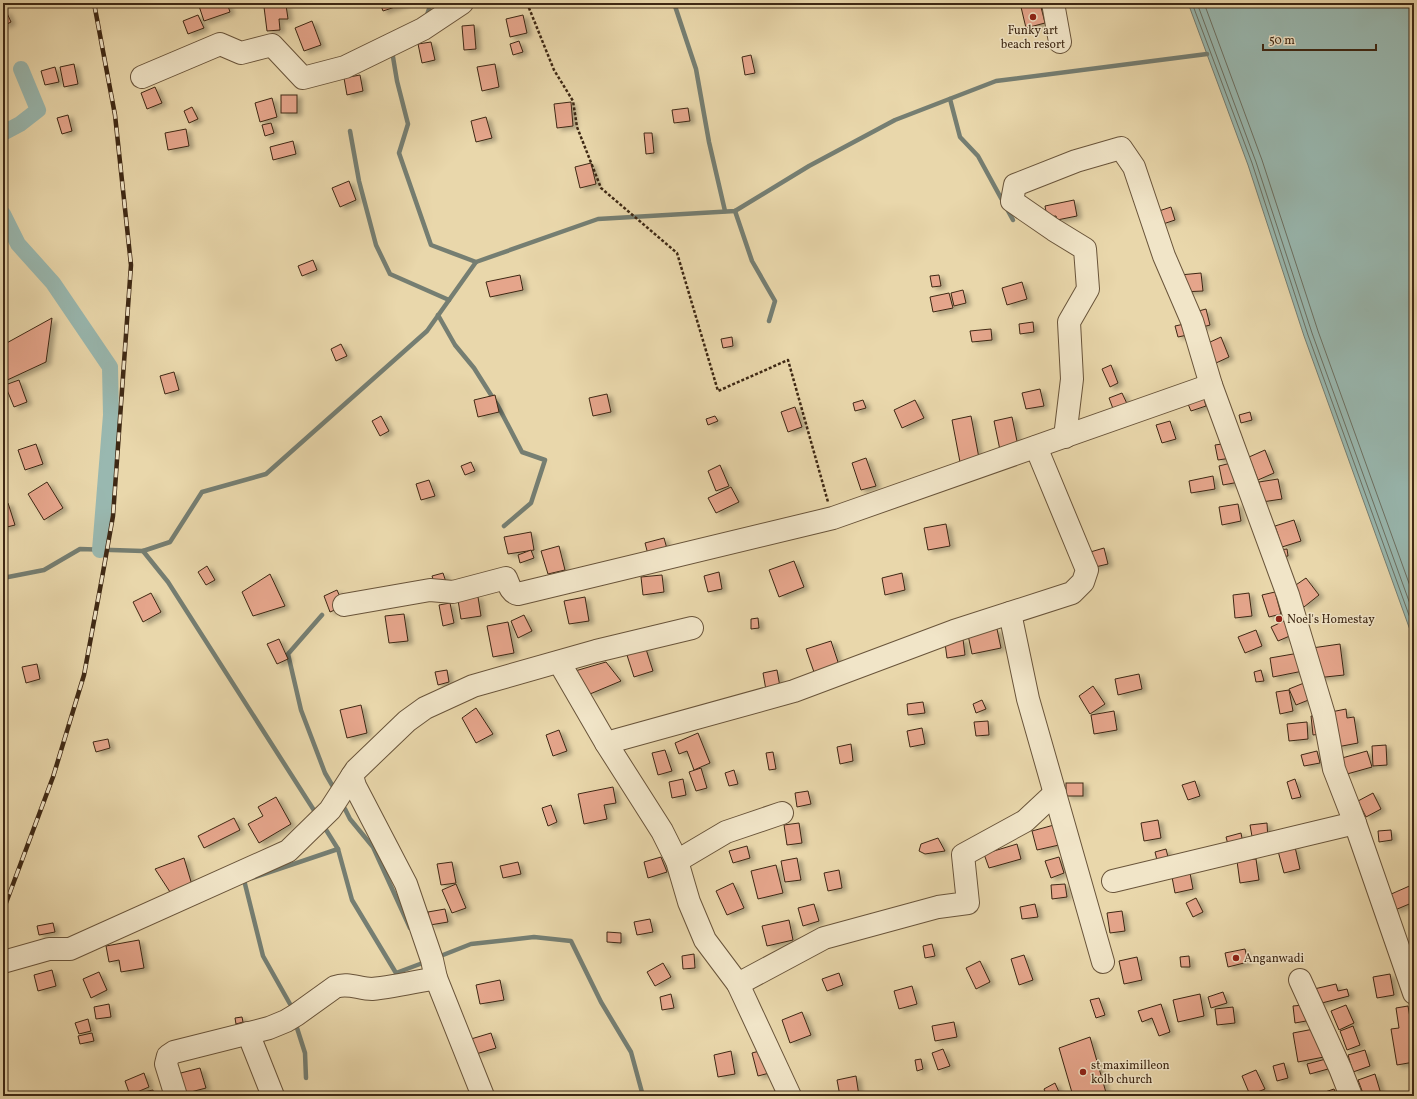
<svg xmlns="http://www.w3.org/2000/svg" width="1417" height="1099" font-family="Vollkorn,serif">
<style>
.water{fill:#99b8b0;stroke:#757e72}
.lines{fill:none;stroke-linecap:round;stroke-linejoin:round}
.shore{stroke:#6c7062;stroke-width:1}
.stream{stroke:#757e72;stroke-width:4.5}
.canal{stroke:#99b8b0;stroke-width:16}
.building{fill:#e5a58b;stroke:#3e2814;filter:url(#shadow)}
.minor-casing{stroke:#69543a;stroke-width:24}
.path{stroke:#3e2814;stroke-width:2.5;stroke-dasharray:3 2;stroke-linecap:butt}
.minor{stroke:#f1e5c8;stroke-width:22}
.rail-casing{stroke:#3e2814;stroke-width:4.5}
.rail{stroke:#f1e5c8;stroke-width:3;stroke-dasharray:9;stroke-linecap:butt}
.poi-dot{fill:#8f2418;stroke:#f1e5c8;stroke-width:1.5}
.labels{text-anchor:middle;stroke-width:3;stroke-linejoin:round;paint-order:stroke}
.poi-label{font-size:12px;fill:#3e2814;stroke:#f1e5c8;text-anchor:start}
</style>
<defs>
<filter id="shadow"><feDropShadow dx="4.5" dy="2.5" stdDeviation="2" flood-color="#0004"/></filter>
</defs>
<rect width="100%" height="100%" fill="#e9d7ab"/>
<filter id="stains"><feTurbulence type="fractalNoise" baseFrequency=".005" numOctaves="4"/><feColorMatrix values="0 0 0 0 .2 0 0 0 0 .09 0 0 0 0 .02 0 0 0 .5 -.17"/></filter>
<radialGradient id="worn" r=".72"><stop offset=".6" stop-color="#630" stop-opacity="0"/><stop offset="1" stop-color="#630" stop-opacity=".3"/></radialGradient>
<polygon class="water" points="1188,3 1414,3 1414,641 1304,336 1248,165"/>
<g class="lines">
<g class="shore">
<polyline points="1192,3 1252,163 1308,335 1414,629"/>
<polyline points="1197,3 1256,162 1312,333 1414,615"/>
<polyline points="1204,3 1262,160 1318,331 1414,597"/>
</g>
<g class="stream">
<polyline points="674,3 696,69 709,142 725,211"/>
<polyline points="426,18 431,3"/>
<polyline points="392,51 397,81 408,124 399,153 431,245 476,262"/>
<polyline points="950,99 960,137 978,156 1013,220"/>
<polyline points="350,131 359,181 376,245 390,274 449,300"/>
<polyline points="735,211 752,261 775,301 769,321"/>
<polyline points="438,315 455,345 474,368 498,406 522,452 545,460 531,503 504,526"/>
<polyline points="143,551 168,582 317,815"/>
<polyline points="3,578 44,570 80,549 143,551 170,542 202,492 266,474 427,331 476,262 598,219 735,211 809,166 895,120 996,81 1207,54"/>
<polyline points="322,615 288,654 301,710 325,773 332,785"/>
<polyline points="345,809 350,819 373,847 410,928"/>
<polyline points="323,825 338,849 352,900 396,973 420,964"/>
<polyline points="252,878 338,849"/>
<polyline points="245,879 244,880 263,956 290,1004"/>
<polyline points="443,955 471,944 534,937 571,941 601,1002 631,1052 643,1096"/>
<polyline points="297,1028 305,1053 306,1078"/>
</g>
<g class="canal">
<polyline points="3,133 20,124 38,110 21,69"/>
<polyline points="3,214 18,244 53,283 110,367 111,415 100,550"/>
</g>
</g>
<g class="building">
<polygon points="198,3 227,3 230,12 204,21"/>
<polygon points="380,3 404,3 404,4 383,11"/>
<polygon points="1040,3 1045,23 1026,28 1021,7"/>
<polygon points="286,5 288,19 279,19 280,30 267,31 264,7"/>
<polygon points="6,11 11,22 3,26 3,12"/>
<polygon points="198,15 204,28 188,34 183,21"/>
<polygon points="523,15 527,33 510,37 506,19"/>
<polygon points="312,21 321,45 304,51 295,28"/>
<polygon points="474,25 476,49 464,50 462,26"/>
<polygon points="519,41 523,52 513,55 510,44"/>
<polygon points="431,42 435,60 422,63 418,44"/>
<polygon points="751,55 755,73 745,75 742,57"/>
<polygon points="74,64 78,84 64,87 60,67"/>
<polygon points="495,64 499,87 482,91 477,67"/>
<polygon points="55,67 59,82 45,85 41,71"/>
<polygon points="360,75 363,91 347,95 344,78"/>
<polygon points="155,87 162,103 147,109 141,93"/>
<rect x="281" y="95" width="16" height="18"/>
<polygon points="272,98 277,117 260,122 255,103"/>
<polygon points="571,102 573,126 557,128 554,104"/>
<polygon points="192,107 198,119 189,123 184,111"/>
<polygon points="688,108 690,121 674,123 672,110"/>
<polygon points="68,115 72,131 62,134 57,118"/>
<polygon points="486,117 492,138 476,142 471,121"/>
<polygon points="271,123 274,133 265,136 262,125"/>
<polygon points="186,129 189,146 168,150 165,133"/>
<polygon points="644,133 652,133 654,153 646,154"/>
<polygon points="293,141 296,154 273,160 270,147"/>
<polygon points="591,163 596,184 580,188 575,167"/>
<polygon points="349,181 356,200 340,207 332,188"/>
<polygon points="1074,200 1077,216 1057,220 1056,216 1047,217 1045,206"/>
<polygon points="1171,207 1175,220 1163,224 1159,211"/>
<polygon points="313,260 317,270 302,276 298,266"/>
<polygon points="1201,273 1203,291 1181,292 1180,275"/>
<polygon points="520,275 523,290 490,297 486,282"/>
<polygon points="939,275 941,286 932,287 930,276"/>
<polygon points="1022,282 1027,299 1007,305 1002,288"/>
<polygon points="963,290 966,303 954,306 951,293"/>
<polygon points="949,293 953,308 933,312 930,297"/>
<polygon points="1206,309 1210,325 1199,328 1195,312"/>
<polygon points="52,318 46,362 3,382 3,345"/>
<polygon points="1033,322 1034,332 1020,334 1019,324"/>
<polygon points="1189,323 1192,334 1178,337 1175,326"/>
<polygon points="991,329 992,340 972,342 970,331"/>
<polygon points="732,337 733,346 723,348 721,339"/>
<polygon points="1221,337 1229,357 1216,363 1208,343"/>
<polygon points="341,344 347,356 336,361 331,349"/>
<polygon points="1111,365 1118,383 1110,387 1102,369"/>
<polygon points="174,372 179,390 165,394 160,376"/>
<polygon points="19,380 27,402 14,407 5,385"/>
<polygon points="1040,389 1044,406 1026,409 1022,393"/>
<polygon points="1122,393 1129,408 1115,414 1109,398"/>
<polygon points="607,394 611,412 593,416 589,398"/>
<polygon points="495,395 499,412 478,417 474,400"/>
<polygon points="1204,399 1206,406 1191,411 1188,404"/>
<polygon points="863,400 866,408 855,411 853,403"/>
<polygon points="915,400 924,418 902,428 894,410"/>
<polygon points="795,407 802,427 788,432 781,412"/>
<polygon points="1250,412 1252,420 1241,423 1239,415"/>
<polygon points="381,416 389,431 380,436 372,421"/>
<polygon points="715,416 718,421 708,425 706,419"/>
<polygon points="971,416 979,458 960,462 952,420"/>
<polygon points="1012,417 1018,446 1000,450 994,421"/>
<polygon points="1170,421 1176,439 1162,443 1156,425"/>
<polygon points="1229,443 1231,458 1218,460 1215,445"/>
<polygon points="36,444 43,464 25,470 18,450"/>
<polygon points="1265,450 1274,473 1258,480 1249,457"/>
<polygon points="866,458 876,486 861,490 852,463"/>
<polygon points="471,462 475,471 465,475 461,466"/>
<polygon points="1235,462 1239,482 1223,485 1219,466"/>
<polygon points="720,465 729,486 716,491 708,471"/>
<polygon points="1213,476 1215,489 1191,493 1189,481"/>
<polygon points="1278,479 1282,499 1262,502 1259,482"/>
<polygon points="429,480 435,496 421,500 416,484"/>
<polygon points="47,482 63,508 44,520 28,494"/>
<polygon points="731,487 739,502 716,513 708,498"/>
<polygon points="8,503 15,525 3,528 3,504"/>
<polygon points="1238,504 1241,521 1222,525 1219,507"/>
<polygon points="1294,520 1301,541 1282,547 1275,526"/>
<polygon points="946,524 950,546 928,550 924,528"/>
<polygon points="531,532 534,550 508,554 504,537"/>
<polygon points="664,538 669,556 650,562 645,543"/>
<polygon points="559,546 565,570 548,574 541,551"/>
<polygon points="1104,548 1108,564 1091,568 1087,553"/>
<polygon points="1287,549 1288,556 1281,557 1279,550"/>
<polygon points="531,550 534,558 520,563 518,555"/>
<polygon points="794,561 804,587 779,597 769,570"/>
<polygon points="207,566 215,580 206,585 198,572"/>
<polygon points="719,572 722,589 708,592 704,576"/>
<polygon points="443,573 447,585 436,589 432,576"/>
<polygon points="902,573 905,590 885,595 882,578"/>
<polygon points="270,574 285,606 253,616 242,592"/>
<polygon points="662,575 664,592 643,595 641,577"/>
<polygon points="1306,578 1319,595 1304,607 1290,589"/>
<polygon points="337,590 344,606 330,612 324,596"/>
<polygon points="1275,592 1281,614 1269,617 1262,595"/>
<polygon points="151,593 161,612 143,622 133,602"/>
<polygon points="1249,593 1252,616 1235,618 1233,595"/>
<polygon points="478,597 481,616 461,619 458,600"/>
<polygon points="585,597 589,621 569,624 564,601"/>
<polygon points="450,603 454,623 443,626 439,605"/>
<polygon points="404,614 408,641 389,643 385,616"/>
<polygon points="524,615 532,631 518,638 511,621"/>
<polygon points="758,618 759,628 751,629 751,619"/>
<polygon points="1286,620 1292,635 1278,641 1271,627"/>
<polygon points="508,622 514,653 493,657 487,626"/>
<polygon points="997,629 1001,648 972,654 968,635"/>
<polygon points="1256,630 1262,646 1245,653 1238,637"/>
<polygon points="279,639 288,659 277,664 267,644"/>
<polygon points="963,639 965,655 947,658 945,643"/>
<polygon points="831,641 840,668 815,675 806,649"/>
<polygon points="1340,644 1344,675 1316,678 1312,648"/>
<polygon points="645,646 653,671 634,677 626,652"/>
<polygon points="1299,653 1303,671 1273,677 1270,658"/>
<polygon points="606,662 621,681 590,694 575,671"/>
<polygon points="37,664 40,679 26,683 22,667"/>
<polygon points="447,670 449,682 438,685 435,672"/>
<polygon points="777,670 780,687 766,690 763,673"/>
<polygon points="1261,670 1264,681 1256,682 1254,672"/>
<polygon points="1139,674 1142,689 1118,695 1115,679"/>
<polygon points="1304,683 1311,699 1296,705 1289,689"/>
<polygon points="1093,686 1105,704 1090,714 1079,696"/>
<polygon points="1289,690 1293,711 1280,714 1276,692"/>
<polygon points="982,700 986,709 976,713 973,704"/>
<polygon points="923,702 925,713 908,715 907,704"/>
<polygon points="361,705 367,733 347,738 340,710"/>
<polygon points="476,708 493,734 476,743 462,718"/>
<polygon points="1346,709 1347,718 1354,717 1358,743 1337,747 1331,712"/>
<polygon points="1114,711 1117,730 1094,734 1091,715"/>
<polygon points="1318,715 1321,734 1313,735 1311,716"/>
<polygon points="988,721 989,735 976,736 974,722"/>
<polygon points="1307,722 1308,739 1289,741 1287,724"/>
<polygon points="922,728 925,744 910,747 907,731"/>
<polygon points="559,730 567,751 553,756 546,735"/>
<polygon points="698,733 710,763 694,770 687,751 679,754 675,743"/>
<polygon points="108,739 110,748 96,752 93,742"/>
<polygon points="851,744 853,761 840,764 837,747"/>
<polygon points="1386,745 1387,765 1373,766 1372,746"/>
<polygon points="665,750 672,771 658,775 652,753"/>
<polygon points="1317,751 1320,763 1304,766 1301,755"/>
<polygon points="1367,751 1372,767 1347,774 1342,758"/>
<polygon points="773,752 776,769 769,770 766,753"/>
<polygon points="701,768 707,788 696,791 689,772"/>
<polygon points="734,770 738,784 729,786 725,773"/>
<polygon points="683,779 686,795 672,798 669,782"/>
<polygon points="1295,779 1301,797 1292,799 1287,782"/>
<polygon points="1195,781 1200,796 1188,800 1182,785"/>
<rect x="1066" y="783" width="17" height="13"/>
<polygon points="613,787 616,803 604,805 607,819 584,824 578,794"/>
<polygon points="808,791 811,804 797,807 795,793"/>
<polygon points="1373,793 1381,809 1366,817 1358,801"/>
<polygon points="276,797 291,824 259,843 248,824 263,816 258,807"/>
<polygon points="551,805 557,822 548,826 542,808"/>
<polygon points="234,818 240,830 204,848 198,836"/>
<polygon points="1158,820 1161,838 1144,841 1141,823"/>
<polygon points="799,823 802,843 787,845 784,825"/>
<polygon points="1267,823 1268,840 1253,842 1250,825"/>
<polygon points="1054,825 1059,845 1037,850 1032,831"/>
<polygon points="1391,830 1392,840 1379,842 1378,831"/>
<polygon points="1241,833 1244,849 1230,852 1226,837"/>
<polygon points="938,838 945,851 925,854 919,851 921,844"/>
<polygon points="1017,844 1021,859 989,868 984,854"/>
<polygon points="747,846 750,858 733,863 729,851"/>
<polygon points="1295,847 1300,869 1284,873 1278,851"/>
<polygon points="1166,849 1168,857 1157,860 1155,852"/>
<polygon points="661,857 667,872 648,878 644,862"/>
<polygon points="1059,857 1064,873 1051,878 1045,861"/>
<polygon points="184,858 192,885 172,895 155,869"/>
<polygon points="797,858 801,880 785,882 781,861"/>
<polygon points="1256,859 1259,880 1240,883 1237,861"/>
<polygon points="452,862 456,883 441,885 437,864"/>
<polygon points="518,862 521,874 503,878 500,866"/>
<polygon points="776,865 783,893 758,899 751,871"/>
<polygon points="839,870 842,888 828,891 824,873"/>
<polygon points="1190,873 1193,889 1175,893 1172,877"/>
<polygon points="733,883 744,908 727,915 716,891"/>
<polygon points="456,884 466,908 452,913 442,890"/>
<polygon points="1065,884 1067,897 1052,899 1051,885"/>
<polygon points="1414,884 1414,902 1395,910 1389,895"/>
<polygon points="1196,898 1203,912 1193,917 1186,903"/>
<polygon points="814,904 819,921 803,926 798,908"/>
<polygon points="1035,904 1038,917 1022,919 1020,907"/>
<polygon points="445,909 448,922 430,925 428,912"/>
<polygon points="1122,911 1125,931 1110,933 1107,913"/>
<polygon points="650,919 653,932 637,935 634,922"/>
<polygon points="789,920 793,940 767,946 762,926"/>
<polygon points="53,923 55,932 39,935 37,926"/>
<polygon points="607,932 621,933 621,943 607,942"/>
<polygon points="139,940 144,968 121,972 119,960 109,962 106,946"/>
<polygon points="932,944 935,956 925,958 923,946"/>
<polygon points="1245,949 1248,962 1228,967 1225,953"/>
<polygon points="694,954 695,968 683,969 682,956"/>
<polygon points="1024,955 1033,980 1019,985 1011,959"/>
<polygon points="1189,956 1190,967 1181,967 1180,957"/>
<polygon points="1137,957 1142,980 1124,984 1119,961"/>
<polygon points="980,961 990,982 976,989 966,968"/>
<polygon points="663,963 671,977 655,986 647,972"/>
<polygon points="52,970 56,986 38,991 34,975"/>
<polygon points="99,972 107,990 91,998 83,979"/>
<polygon points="839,973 843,985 827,991 822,979"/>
<polygon points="1390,974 1394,995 1377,998 1373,977"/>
<polygon points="500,980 504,1000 480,1004 476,985"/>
<polygon points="1336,984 1338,991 1347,989 1349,996 1318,1004 1314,989"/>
<polygon points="912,986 917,1004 899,1009 894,991"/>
<polygon points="1223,992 1227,1003 1211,1008 1208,997"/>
<polygon points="671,994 674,1008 662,1010 660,997"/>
<polygon points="1200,994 1204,1016 1178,1022 1173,1000"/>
<polygon points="1099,998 1105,1015 1096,1018 1090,1000"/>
<polygon points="109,1004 111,1017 96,1019 94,1007"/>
<polygon points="1161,1004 1170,1032 1159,1036 1152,1018 1142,1022 1138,1011"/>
<polygon points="1304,1005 1306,1021 1295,1023 1293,1006"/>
<polygon points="1346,1005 1354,1023 1339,1030 1331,1011"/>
<polygon points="1408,1006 1412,1029 1414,1029 1414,1062 1397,1065 1391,1029 1399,1028 1396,1008"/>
<polygon points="1233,1007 1235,1023 1217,1025 1215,1009"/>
<polygon points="802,1012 811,1035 790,1043 782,1020"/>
<polygon points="242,1017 243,1022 236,1024 235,1018"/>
<polygon points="88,1019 91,1031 79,1034 75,1023"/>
<polygon points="954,1022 957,1037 935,1041 932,1026"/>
<polygon points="1353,1026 1360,1045 1347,1050 1340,1031"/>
<polygon points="1319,1028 1324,1057 1298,1062 1293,1033"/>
<polygon points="92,1033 94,1041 80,1044 78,1036"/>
<polygon points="491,1033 496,1048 476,1054 471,1039"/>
<polygon points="1090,1037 1107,1096 1073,1096 1059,1048"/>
<polygon points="767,1049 773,1072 758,1076 752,1053"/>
<polygon points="943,1049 950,1066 938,1070 932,1053"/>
<polygon points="1365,1050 1370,1066 1353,1072 1348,1055"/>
<polygon points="731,1051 735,1074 718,1077 714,1055"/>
<polygon points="921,1059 923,1069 917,1071 915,1060"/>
<polygon points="1326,1059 1328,1069 1310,1074 1307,1064"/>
<polygon points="1284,1063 1288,1078 1277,1081 1273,1066"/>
<polygon points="200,1068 206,1088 183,1094 177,1074"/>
<polygon points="1256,1070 1265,1089 1250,1095 1242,1076"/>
<polygon points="144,1073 149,1087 130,1095 125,1081"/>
<polygon points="1375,1074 1381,1094 1373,1096 1364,1096 1358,1080"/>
<polygon points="856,1076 859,1096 840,1096 837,1080"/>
<polygon points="1055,1083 1059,1092 1051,1096 1047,1096 1044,1089"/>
<polygon points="1334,1089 1337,1096 1313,1096"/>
<polygon points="153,1090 154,1096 135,1096 134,1094"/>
</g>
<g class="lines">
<g class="minor-casing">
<g id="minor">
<polyline points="1053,3 1060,42"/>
<polyline points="142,77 220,44 241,53 272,45 303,78 345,67 423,29 462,3"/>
<polyline points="1065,437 1072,379 1069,322 1088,289 1085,249 1054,230 1012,201 1015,185 1076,161 1121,148 1134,167 1164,256 1192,321 1211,385 1288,595 1324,715 1334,769 1355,823 1414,993"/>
<path d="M344 605 430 590 453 592 506 578C509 585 511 593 518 594L833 518 1211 385"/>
<polyline points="1010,613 1028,699 1103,962"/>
<polyline points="559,662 606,743 794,691 954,631 1072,593 1083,582 1087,570 1036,447"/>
<polyline points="606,743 662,831 677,861 689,902 705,940 738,984 790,1096"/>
<polyline points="677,861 726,832 782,813"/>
<polyline points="1113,881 1355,823"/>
<polyline points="3,962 49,949 70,949 288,851 330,810 352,776"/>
<polyline points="1300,980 1340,1068 1351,1096"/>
<polyline points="738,984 824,938 938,907 968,903 963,855 1025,821 1055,793"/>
<polyline points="248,1033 273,1096"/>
<path d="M176 1096 166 1064 168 1056 174 1052 269 1028 286 1021 296 1015 335 987C348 982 359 989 372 989 393 987 415 982 436 978"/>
<polyline points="483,1096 436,978 432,960 406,884 355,786 352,776 356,770 407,721 425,708 473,686 596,651 692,628"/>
</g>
</g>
<polyline class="path" points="527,3 554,70 573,101 577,127 601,188 677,253 718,391 788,360 828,502"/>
<use href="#minor" class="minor"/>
<g class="rail-casing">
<polyline id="rail" points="3,911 53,777 84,675 102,578 113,516 131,265 115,115 94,3"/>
</g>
<use href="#rail" class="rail"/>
</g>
<g class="poi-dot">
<circle cx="1033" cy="17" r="4"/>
<circle cx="1279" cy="619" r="4"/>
<circle cx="1236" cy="958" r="4"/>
<circle cx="1083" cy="1072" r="4"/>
</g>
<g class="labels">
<g class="poi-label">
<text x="1033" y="34" text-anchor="middle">Funky art<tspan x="1033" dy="14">beach resort</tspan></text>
<text x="1287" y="623">Noel's Homestay</text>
<text x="1244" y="962">Anganwadi</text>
<text x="1091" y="1069">st maximilleon<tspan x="1091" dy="14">kolb church</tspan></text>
</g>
</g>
<rect width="1417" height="1099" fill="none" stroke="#e9d7ab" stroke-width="16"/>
<rect x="4" y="4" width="1409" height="1091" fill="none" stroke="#3e2814" stroke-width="2"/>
<rect x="8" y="8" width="1401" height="1083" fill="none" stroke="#3e2814"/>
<path d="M1263 44v6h113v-6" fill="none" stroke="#3e2814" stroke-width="2"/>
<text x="1269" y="44" font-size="12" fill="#3e2814" stroke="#f1e5c8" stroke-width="3" paint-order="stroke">50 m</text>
<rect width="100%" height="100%" filter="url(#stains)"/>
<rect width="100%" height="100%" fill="url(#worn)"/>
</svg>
